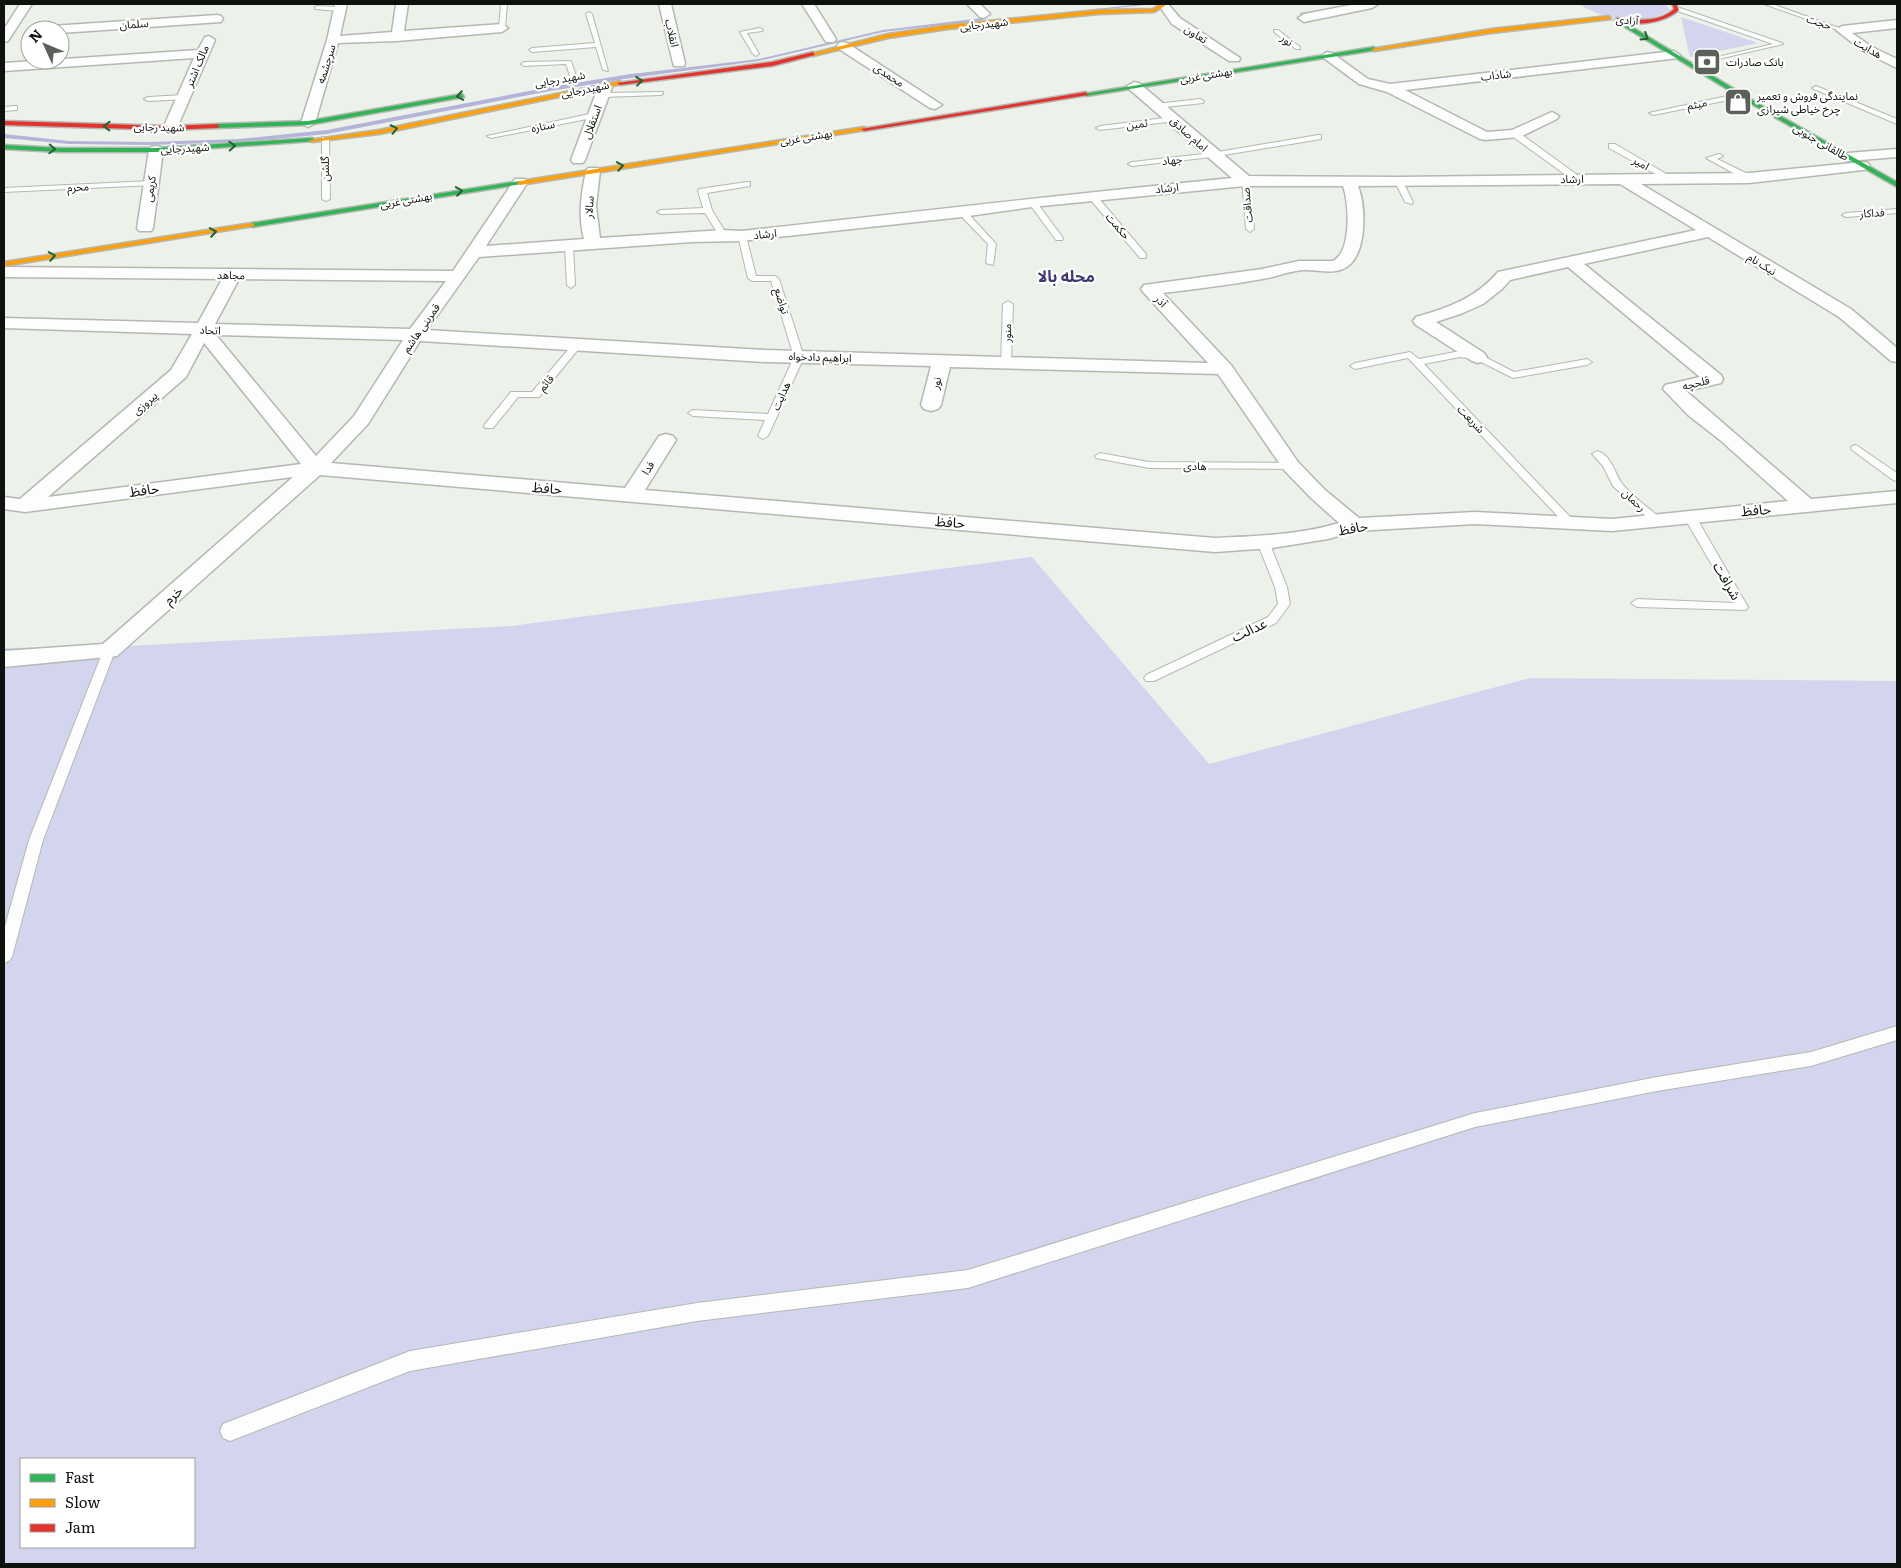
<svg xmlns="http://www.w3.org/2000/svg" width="1901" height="1568" font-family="Literata,'Noto Sans Arabic',serif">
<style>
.green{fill:#d3d5ee;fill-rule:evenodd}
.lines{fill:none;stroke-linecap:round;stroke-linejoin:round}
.stream{fill:#b3b4d9;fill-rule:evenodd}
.lane-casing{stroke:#b3b8b2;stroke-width:2}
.street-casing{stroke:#b3b8b2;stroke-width:3}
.fast-casing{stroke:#b3b8b2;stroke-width:3}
.slow-casing{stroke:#b3b8b2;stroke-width:3}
.jam-casing{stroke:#b3b8b2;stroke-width:3}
.lane{fill:#fcfdfc;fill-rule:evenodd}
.street{fill:#fcfdfc;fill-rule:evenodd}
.fast{fill:#30b455;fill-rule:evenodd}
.slow{fill:#ff9f0a;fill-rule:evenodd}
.jam{fill:#e5322d;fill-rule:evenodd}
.oneway{stroke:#1f6331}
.labels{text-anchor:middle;stroke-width:4.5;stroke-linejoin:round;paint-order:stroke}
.far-street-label{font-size:11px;fill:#0e120d;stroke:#fff}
.far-poi-label{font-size:11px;fill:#0e120d;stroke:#fff;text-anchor:start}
.street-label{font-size:14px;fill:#0e120d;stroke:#fff}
.far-district-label{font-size:16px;font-weight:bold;fill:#3e3874;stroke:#fff}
</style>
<rect width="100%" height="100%" fill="#ecf2ea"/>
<g class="green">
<path d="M1580 4H1666L1670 10C1665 12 1660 16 1655 17 1633 21 1598 19 1580 4Z"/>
<polygon points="1681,17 1758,43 1690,57"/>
<path d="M1032 557 1209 764 1530 678 1897 681V1564H4V648L128 646 511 626ZM21 1459H194V1547H21Z"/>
</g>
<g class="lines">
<g class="stream">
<polygon points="1142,4 1145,5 1098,10 1096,9"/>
<polygon points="1332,9 1334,11 1301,14 1299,13"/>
<polygon points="982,18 984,20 883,32 759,61 631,78 550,91 327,134 239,142 150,145 69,144 4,138 4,134 69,141 150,142 239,139 327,130 550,87 631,74 759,59 883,30"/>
</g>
<g class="lane-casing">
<g id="lane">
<polygon points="501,4 507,4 505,28 502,30 499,28"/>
<polygon points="1764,4 1772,4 1845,30 1840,31"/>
<polygon points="317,6 339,7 342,9 339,11 315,9 315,7"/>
<polygon points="1677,7 1782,43 1783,44 1688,66 1688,64 1773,44 1675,10 1674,9"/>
<polygon points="589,12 592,14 608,71 603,70 596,47 532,52 529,50 532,48 595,43 586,14"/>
<polygon points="760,28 763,30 762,31 747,33 759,54 756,56 753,54 740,32"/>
<polygon points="1274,30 1278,30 1300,47 1300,49 1296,49 1274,32"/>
<polygon points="571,61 576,76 573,78 570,76 566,64 524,66 521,64 524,62"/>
<polygon points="1816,86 1897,119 1897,124 1814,89 1812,88"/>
<polygon points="663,92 663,94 661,95 602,97 598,95 602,93"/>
<polygon points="1741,93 1745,95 1744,97 1653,115 1649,113"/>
<polygon points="184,95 187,95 187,99 148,101 144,99 148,97"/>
<polygon points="1200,99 1204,101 1203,103 1156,108 1152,106 1156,104"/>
<polygon points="14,106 17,106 17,110 4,111 4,107"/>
<polygon points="594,113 597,113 597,117 491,138 487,136"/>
<polygon points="1173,117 1176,117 1176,121 1100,130 1096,128 1100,126"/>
<polygon points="1512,132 1518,132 1580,177 1580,181 1574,181 1512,136"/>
<polygon points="1318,135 1321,135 1321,139 1212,157 1132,166 1128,164 1132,162 1212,153"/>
<polygon points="322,137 329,139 330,199 326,201 322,199"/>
<polygon points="1609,144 1615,144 1675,179 1668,181 1609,148"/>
<polygon points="1719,154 1723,156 1717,159 1752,176 1752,180 1746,180 1706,158"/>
<polygon points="1242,179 1249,181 1254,229 1250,232 1246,229"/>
<polygon points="1396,180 1403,182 1413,202 1412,204 1405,202 1395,182"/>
<polygon points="151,181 154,181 154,185 4,192 4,188"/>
<polygon points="747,182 750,182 750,186 707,193 712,210 727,235 726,237 720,237 705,213 661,214 657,212 661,210 703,208 698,191 699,189"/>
<polygon points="1089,194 1095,194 1146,254 1146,258 1140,258 1089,198"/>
<polygon points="1029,200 1035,200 1063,238 1062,240 1056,240 1028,202"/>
<polygon points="1897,209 1897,213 1846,217 1842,215 1846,213"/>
<polygon points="959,210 965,210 996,244 993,265 986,263 988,244 959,214"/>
<polygon points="739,234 746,236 756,276 775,276 779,279 804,357 768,436 763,439 758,436 765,420 693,416 688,413 693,410 768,414 794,357 771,281 752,281 748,278 738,236"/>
<polygon points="569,243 573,246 575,285 571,288 567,285 565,246"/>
<polygon points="1008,301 1013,304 1011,363 1006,366 1001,363 1003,304"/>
<polygon points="576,343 581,346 539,397 518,397 493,428 485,428 484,426 485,424 511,392 532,392 573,344"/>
<polygon points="1460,351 1481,355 1514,372 1587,359 1592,362 1587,365 1513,378 1475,359 1460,357 1424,364 1574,521 1576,523 1574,525 1566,525 1408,358 1355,369 1350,366 1355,363 1410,352 1419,359"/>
<polygon points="1856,445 1897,473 1897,481 1893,480 1852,450 1851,448 1852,446"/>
<path d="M1597 451C1611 455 1614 471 1621 482 1630 495 1648 507 1660 518L1662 520 1660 522H1652L1613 486 1603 466 1592 454Z"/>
<polygon points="1100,453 1149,462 1291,463 1296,466 1291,469 1149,468 1096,458 1095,456"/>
<polygon points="1690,514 1696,517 1748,607 1746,610 1637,607 1631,603 1637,599 1734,603 1684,517"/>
<polygon points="1263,539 1269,542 1287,587 1290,604 1276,623 1154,681 1146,681 1144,678 1146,675 1268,617 1278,604 1275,587 1257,542"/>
<polygon points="109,647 115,651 43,840 12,957 9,961 4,963 4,930 29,840 103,651"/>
<polygon points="1897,1026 1897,1040 1811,1066 1657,1091 1475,1127 968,1288 697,1321 410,1371 230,1441 223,1438 220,1431 223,1424 410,1351 697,1303 968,1270 1475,1113 1657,1077 1811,1052"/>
</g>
</g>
<g class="street-casing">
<g id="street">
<polygon points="20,4 32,4 8,41 4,42 4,29"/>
<polygon points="335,4 347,4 340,36 392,32 396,4 408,4 404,31 502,24 508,28 502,32 397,41 338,43 315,123 308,127 301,123 327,40"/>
<polygon points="659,4 671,4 685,63 684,66 674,66 673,63"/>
<polygon points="802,4 814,4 836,39 834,42 826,42"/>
<polygon points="967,4 980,4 990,14 984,18 980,17"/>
<polygon points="1158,4 1168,4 1180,18 1240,58 1239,61 1229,61 1172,24"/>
<polygon points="1356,4 1378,4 1372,8 1304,22 1298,18 1304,14"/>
<polygon points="217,15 221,16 223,19 221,22 60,33 60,30 45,30 51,26"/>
<polygon points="1897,20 1897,28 1852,33 1872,47 1897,59 1897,68 1864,52 1836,30 1842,26"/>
<polygon points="209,36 215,40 177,128 175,131 165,131 163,128 194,58 4,71 4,63 198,50 205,37"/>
<polygon points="843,42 847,43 942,105 935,109 930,108 839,49 837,46 839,43"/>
<polygon points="1674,51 1680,55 1679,58 1405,90 1487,132 1512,130 1552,112 1559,116 1557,119 1520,137 1485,140 1480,139 1387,92 1359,84 1321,56 1327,52 1332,53 1368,79 1390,84"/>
<polygon points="606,81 613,85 585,160 583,163 573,163 571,160 599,85"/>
<path d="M1134 82 1139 83 1249 176 1399 177 1749 173 1863 162 1868 163 1870 166 1868 169 1863 170 1749 183 1641 184 1851 309 1897 348V362L1891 361 1839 317 1708 237 1584 264 1721 375 1723 379 1721 383 1686 391 1811 499 1897 491V503L1612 531 1475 524 1356 531 1328 539 1272 548 1215 552 320 475 117 656 4 667V651L103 644 293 477 25 512 4 509V497L20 499 171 370 192 334 4 328V318L198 323 222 279 4 277V267L453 271 515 179H525L528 182 486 246 584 239C578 216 581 194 586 171L588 168H598L600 171 596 206 600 238 723 230 742 231C905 213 1069 194 1232 178L1129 89 1127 86ZM1620 184 1696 230 1498 272C1476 298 1448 308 1416 317L1413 321 1416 325 1472 361 1478 363 1484 361 1487 357 1484 353 1436 322 1463 313 1483 304 1502 289 1510 280 1568 267 1700 377 1665 385 1663 389 1688 415 1720 440 1788 501 1612 519 1475 512 1359 518 1325 490 1298 462 1231 365 1163 293C1196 289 1229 285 1262 279 1276 277 1289 271 1303 270 1317 269 1335 276 1348 266 1367 252 1366 206 1358 186ZM1245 186H1343C1349 204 1352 251 1333 261H1299L1262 269 1144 285 1141 289 1144 293 1208 363 766 350 427 330 479 257 692 242 742 241 962 217 1032 207ZM239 279 446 281 410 329 215 324ZM216 335 403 340 354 416 316 456ZM420 341 766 362 931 366 921 405 924 409 931 411 938 409 941 405 950 367 1218 374 1284 470 1311 498 1339 523C1299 535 1256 536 1215 538L645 490 676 440 673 436 666 434 659 436 625 488 331 463 368 424ZM204 343 301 464 48 497 186 377Z"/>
<polygon points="156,146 161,147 163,150 153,228 151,231 139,231 137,228 149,150 151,147"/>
<polygon points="1897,149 1897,157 1848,161 1843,160 1841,157 1843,154 1848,153"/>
</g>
</g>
<g class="fast-casing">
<g id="fast">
<polygon points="1617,18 1759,104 1897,182 1897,187 1755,106 1615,21"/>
<polygon points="1374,47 1376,50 1086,96 1083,94"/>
<polygon points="462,94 464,97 308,125 217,128 214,126 217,124 308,121"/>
<polygon points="312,138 314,139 314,141 156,152 60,152 4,149 4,145 60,148 156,148"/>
<polygon points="520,181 523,183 522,184 252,227 249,225 252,223"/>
</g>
</g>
<g class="slow-casing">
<g id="slow">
<polygon points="1161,4 1166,5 1154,12 1098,14 948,29 888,38 813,56 810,54 888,34 948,25 1098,10 1153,9"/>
<polygon points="1609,16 1611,19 1491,33 1374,51 1371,49 1491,29"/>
<polygon points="620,81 622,84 379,134 312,142 309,140 379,130"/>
<polygon points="864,127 866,128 866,130 520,185 517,183 520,181"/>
<polygon points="252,223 255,225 254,226 4,266 4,262"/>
</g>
</g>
<g class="jam-casing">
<g id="jam">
<path d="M1672 4H1676L1679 10C1665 23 1632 28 1615 20L1618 18C1638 20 1659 23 1674 9Z"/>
<polygon points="813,52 815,55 772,66 620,85 617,83 772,62"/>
<polygon points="1086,92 1088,95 864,131 861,129"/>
<polygon points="4,121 170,126 217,124 220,126 217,128 170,130 4,125"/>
</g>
</g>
<use href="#lane" class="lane"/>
<use href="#street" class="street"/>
<use href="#fast" class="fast"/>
<use href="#slow" class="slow"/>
<use href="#jam" class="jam"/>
</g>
<defs><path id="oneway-chevron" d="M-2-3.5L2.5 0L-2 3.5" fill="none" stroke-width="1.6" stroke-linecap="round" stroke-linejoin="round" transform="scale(1.25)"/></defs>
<g class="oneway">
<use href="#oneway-chevron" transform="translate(1645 37) rotate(32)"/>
<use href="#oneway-chevron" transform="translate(639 81) rotate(-6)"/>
<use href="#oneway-chevron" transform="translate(460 96) rotate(170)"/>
<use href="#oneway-chevron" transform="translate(107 126) rotate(-178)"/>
<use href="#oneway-chevron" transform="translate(394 129) rotate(-12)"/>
<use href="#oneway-chevron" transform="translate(232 146) rotate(-3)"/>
<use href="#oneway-chevron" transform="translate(52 149) rotate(3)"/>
<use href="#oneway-chevron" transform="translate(620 166) rotate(-9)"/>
<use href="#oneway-chevron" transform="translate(459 191) rotate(-9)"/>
<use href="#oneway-chevron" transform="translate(213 232) rotate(-9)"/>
<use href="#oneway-chevron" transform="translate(52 256) rotate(-9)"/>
</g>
<defs>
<g id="bank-square" transform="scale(1.4375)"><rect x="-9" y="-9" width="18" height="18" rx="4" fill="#5c605a" stroke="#fff"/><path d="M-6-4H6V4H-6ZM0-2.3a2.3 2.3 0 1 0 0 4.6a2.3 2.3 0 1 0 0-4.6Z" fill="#fff"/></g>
<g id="shop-square" transform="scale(1.4375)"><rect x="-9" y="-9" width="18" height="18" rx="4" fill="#5c605a" stroke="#fff"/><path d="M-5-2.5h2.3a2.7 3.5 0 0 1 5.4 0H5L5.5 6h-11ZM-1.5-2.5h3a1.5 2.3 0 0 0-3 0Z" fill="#fff"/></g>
</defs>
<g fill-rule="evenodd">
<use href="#bank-square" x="1707" y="62"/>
<use href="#shop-square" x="1738" y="102"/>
</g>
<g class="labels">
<g class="far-street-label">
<text transform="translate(1627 20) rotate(4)" y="4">آزادی</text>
<text transform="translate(1819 22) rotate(19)" y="4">حجت</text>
<text transform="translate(134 24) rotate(-4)" y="4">سلمان</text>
<text transform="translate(984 24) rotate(-6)" y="4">شهیدرجایی</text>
<text transform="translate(672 33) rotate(77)" y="4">انقلاب</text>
<text transform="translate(1196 34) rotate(32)" y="4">تعاون</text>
<text transform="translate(1287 40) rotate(38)" y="4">نور</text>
<text transform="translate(1868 48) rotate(30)" y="4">هدایت</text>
<text transform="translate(326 64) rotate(-73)" y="4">سرچشمه</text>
<text transform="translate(197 66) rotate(-67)" y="4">مالک اشتر</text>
<text transform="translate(889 75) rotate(33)" y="4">محمدی</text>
<text transform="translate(1206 75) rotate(-9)" y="4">بهشتی غربی</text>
<text transform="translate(1496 75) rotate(-7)" y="4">شاداب</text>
<text transform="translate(560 79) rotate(-10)" y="4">شهید رجایی</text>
<text transform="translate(585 89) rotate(-11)" y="4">شهیدرجایی</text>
<text transform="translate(1697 104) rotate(-11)" y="4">میثم</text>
<text transform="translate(592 122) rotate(-69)" y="4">استقلال</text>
<text transform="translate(1137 124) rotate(-7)" y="4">ثمین</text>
<text transform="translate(543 126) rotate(-11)" y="4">ستاره</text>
<text transform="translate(159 127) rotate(1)" y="4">شهید رجایی</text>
<text transform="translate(1189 134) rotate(42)" y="4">امام صادق</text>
<text transform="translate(806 137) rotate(-9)" y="4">بهشتی غربی</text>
<text transform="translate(1821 142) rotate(30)" y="4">طالقانی جنوبی</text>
<text transform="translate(185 148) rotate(-3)" y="4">شهیدرجایی</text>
<text transform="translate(1172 160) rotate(-7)" y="4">جهاد</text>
<text transform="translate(1641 163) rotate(29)" y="4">امیر</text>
<text transform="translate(325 169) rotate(-91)" y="4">گلشن</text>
<text transform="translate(1572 179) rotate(-1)" y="4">ارشاد</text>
<text transform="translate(78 187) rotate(-4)" y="4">محرم</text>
<text transform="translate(1167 188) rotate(-6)" y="4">ارشاد</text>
<text transform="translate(150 189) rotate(-82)" y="4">کریمی</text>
<text transform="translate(406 200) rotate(-10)" y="4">بهشتی غربی</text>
<text transform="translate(1247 205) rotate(-96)" y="4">صداقت</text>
<text transform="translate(589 207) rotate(-86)" y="4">سالار</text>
<text transform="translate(1872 213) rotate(-4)" y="4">فداکار</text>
<text transform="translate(1118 226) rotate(49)" y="4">حکمت</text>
<text transform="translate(765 234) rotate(-6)" y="4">ارشاد</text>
<text transform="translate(1762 264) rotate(32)" y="4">نیک نام</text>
<text transform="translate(231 275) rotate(1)" y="4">مجاهد</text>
<text transform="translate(782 301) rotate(73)" y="4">تواضع</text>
<text transform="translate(1161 301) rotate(47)" y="4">آذر</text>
<text transform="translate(421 328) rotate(-55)" y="4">قمربنی هاشم</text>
<text transform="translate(210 330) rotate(2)" y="4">اتحاد</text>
<text transform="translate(1007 333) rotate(-88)" y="4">منور</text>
<text transform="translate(820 357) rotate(2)" y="4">ابراهیم دادخواه</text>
<text transform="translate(546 383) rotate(-50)" y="4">قائم</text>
<text transform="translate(936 383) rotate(-77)" y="4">نور</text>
<text transform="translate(1696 383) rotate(-14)" y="4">قلحچه</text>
<text transform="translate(781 396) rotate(-66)" y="4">هدایت</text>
<text transform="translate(145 403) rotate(-41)" y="4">پیروزی</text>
<text transform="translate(1471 419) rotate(46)" y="4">شریعت</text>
<text transform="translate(1195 466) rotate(1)" y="4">هادی</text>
<text transform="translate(648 468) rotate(-58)" y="4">فدا</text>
<text transform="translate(1634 500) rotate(43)" y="4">رحمان</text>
</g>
<g class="far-poi-label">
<text x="1726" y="66">بانک صادرات</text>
<text x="1757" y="100">نمایندگی فروش و تعمیر<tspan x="1757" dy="13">چرخ خیاطی شیرازی</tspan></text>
</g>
<g class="street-label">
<text transform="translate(547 488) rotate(5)" y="5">حافظ</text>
<text transform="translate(144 490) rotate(-8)" y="5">حافظ</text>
<text transform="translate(1756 510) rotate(-5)" y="5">حافظ</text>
<text transform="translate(950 522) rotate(5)" y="5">حافظ</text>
<text transform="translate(1353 528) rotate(-10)" y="5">حافظ</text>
<text transform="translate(1727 581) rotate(60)" y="5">شرافت</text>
<text transform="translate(173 595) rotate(-42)" y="5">خرم</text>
<text transform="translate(1249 630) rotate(-25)" y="5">عدالت</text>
</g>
<g class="far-district-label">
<text x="1066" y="282">محله بالا</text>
</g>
</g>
<rect width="1901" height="1568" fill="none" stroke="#0e120d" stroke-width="10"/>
<rect x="20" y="1458" width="175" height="90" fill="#ffffff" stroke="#9fa09e"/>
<rect x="30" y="1474" width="25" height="8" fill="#30b455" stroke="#9fa09e"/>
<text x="65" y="1483" font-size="15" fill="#0e120d">Fast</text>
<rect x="30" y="1499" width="25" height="8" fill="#ff9f0a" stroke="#9fa09e"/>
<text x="65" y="1508" font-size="15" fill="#0e120d">Slow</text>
<rect x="30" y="1524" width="25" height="8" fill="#e5322d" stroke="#9fa09e"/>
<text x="65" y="1533" font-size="15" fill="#0e120d">Jam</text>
<g transform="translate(45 45) rotate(314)"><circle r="24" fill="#ffffff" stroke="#9fa09e"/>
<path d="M0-4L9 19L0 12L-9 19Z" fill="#5c605a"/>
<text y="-8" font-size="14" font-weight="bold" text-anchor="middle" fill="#0e120d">N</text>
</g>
</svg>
